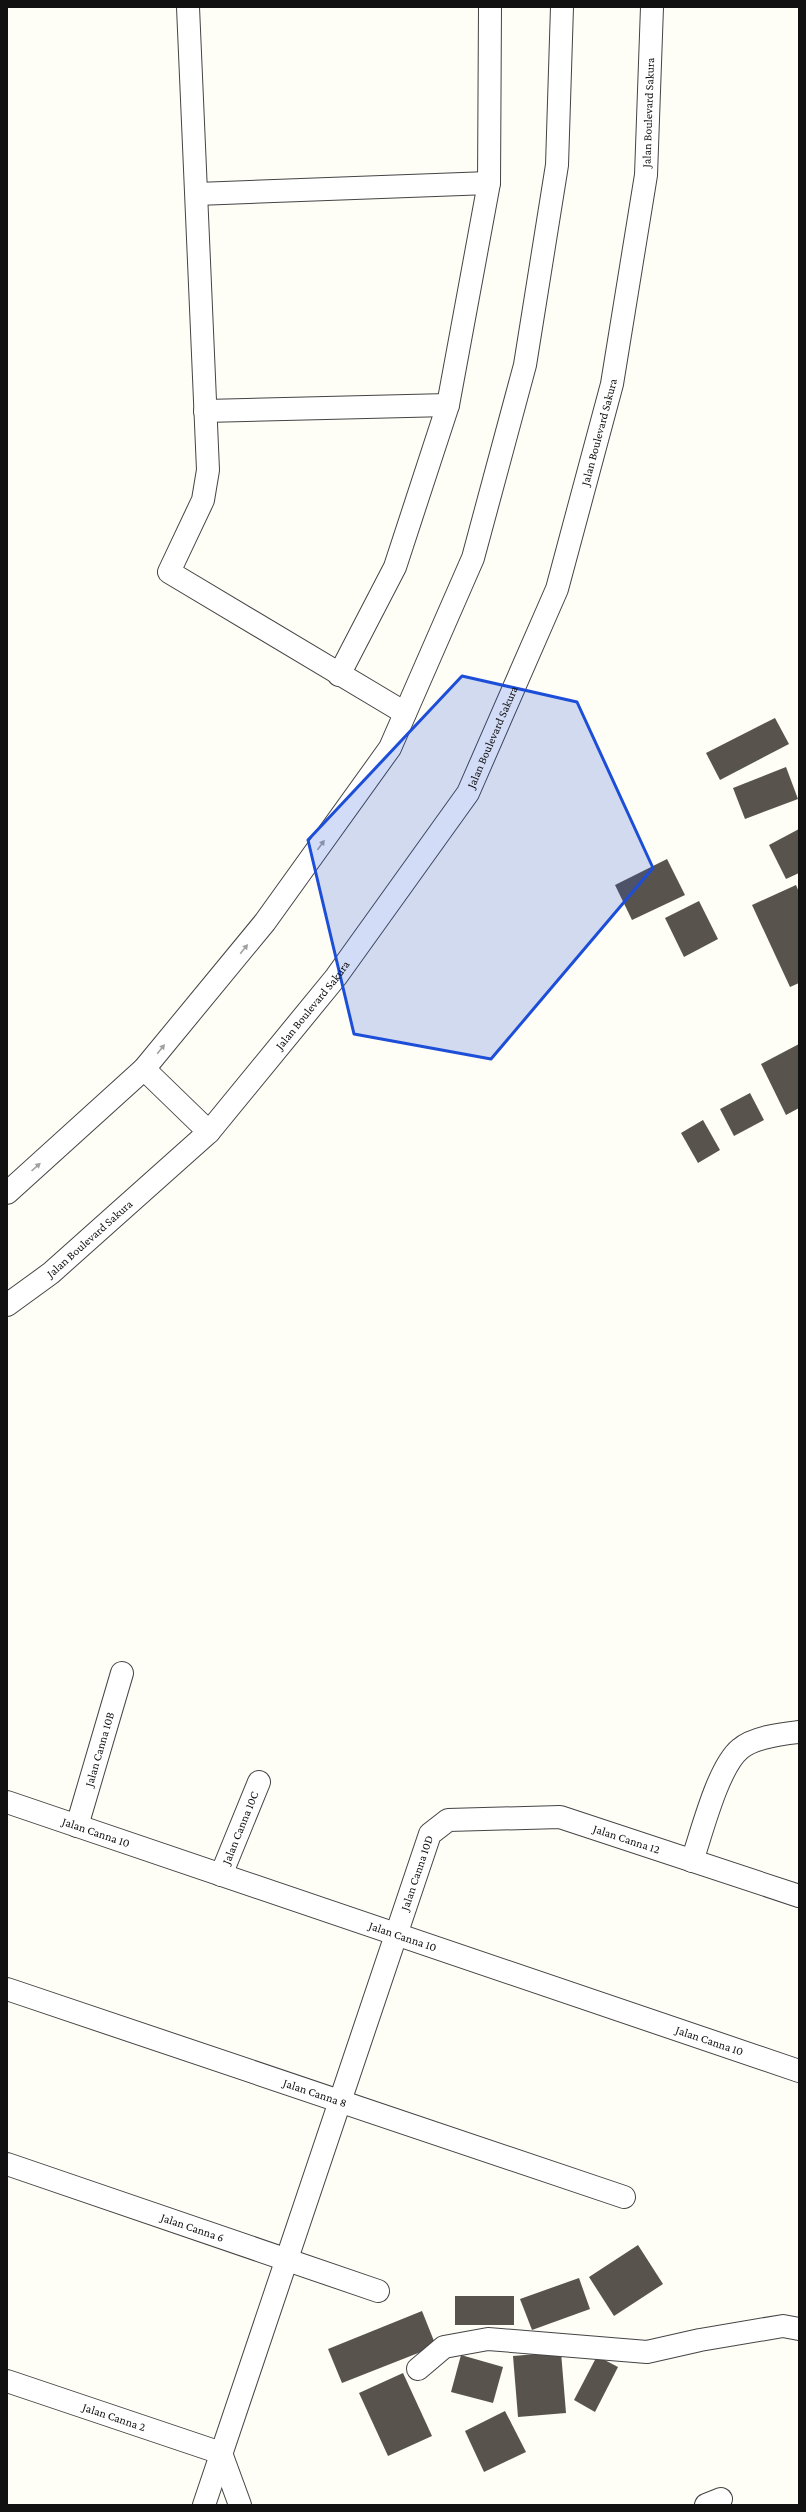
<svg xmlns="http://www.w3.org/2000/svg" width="806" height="2512" font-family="'Crimson Pro',serif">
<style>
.building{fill:#59534e}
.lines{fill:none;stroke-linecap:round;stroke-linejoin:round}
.minor-casing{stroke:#444;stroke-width:24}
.minor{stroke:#fff;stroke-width:22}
.oneway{fill:#a0a0a0}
.marked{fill:#1d4ed8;fill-opacity:0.2;stroke:#1d4ed8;stroke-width:3;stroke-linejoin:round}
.labels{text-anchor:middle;stroke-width:4;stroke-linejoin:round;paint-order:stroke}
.street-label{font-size:12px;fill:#111;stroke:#fff}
</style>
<rect width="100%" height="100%" fill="#fefdf6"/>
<g class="building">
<polygon points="775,718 789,744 720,780 706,753"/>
<polygon points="786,767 798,799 745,819 733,788"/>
<polygon points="799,829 799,873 786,879 769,845"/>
<polygon points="667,859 685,895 632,920 615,885"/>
<polygon points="796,885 799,892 799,983 790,987 752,905"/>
<polygon points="699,901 718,939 684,957 665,918"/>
<polygon points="799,1044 799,1108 786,1115 761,1064"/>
<polygon points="750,1093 764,1120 734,1136 720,1109"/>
<polygon points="703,1120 720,1150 698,1163 681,1133"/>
<polygon points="638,2245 663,2284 614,2316 589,2277"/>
<polygon points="579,2278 590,2309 532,2330 520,2299"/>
<rect x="455" y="2296" width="59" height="29"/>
<polygon points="422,2311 436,2346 342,2383 328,2349"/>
<polygon points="561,2352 566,2413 518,2417 513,2356"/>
<polygon points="461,2355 503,2367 493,2403 451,2392"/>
<polygon points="597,2356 618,2367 595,2412 574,2400"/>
<polygon points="403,2373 432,2436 388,2456 359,2393"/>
<polygon points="505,2411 526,2452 484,2472 465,2431"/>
</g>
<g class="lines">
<g class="minor-casing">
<g id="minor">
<polyline points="188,7 208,470 203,500 169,572 405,713"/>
<polyline points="197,194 489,183"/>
<polyline points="205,411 448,405"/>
<polyline points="339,675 395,567 448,405 489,183 490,7"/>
<polyline points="144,1069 209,1132"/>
<polyline points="7,1193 144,1069 265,922 390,748 473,558 525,365 557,165 562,7"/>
<path id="s1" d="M7 1305 51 1273 209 1132 336 977 468 793 557 589 612 384 646 175 652 7"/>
<path id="s2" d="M7 1802 799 2071"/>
<path id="s3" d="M77 1826 122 1673"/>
<path d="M692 1861C702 1832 718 1767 740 1749 754 1737 782 1734 799 1732"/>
<path id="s4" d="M221 1875 259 1782"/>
<path id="s5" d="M7 1989 624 2197"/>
<path id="s6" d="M7 2164 378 2291"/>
<polyline points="418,2369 444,2347 488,2339 647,2352 700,2340 783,2326 799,2329"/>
<path id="s7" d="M7 2381 221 2453 240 2505"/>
<path id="s8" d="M204 2505 430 1834 448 1820 560 1817 799 1896"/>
<polyline points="706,2505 721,2499"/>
</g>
</g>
<use href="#minor" class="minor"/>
</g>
<defs><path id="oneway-solid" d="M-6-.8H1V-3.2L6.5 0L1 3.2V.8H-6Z"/></defs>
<g class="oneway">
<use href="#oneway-solid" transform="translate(321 845) rotate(-54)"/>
<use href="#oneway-solid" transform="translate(244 949) rotate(-51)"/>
<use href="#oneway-solid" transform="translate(161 1049) rotate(-51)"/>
<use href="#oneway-solid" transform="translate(36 1167) rotate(-42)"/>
</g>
<path class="marked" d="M462 676 577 702 653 868 491 1059 354 1034 308 840Z"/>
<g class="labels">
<g class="street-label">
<text dy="4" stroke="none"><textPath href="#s1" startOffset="1402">Jalan Boulevard Sakura</textPath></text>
<text dy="4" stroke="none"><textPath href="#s1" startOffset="1078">Jalan Boulevard Sakura</textPath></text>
<text dy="4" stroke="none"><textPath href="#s1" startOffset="754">Jalan Boulevard Sakura</textPath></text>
<text dy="4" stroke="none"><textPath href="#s1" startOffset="430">Jalan Boulevard Sakura</textPath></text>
<text dy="4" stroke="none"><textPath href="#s1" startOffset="106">Jalan Boulevard Sakura</textPath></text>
<text dy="4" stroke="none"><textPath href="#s3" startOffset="80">Jalan Canna 10B</textPath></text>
<text dy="4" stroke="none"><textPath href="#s4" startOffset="51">Jalan Canna 10C</textPath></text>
<text dy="4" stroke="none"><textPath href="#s2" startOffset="94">Jalan Canna 10</textPath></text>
<text dy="4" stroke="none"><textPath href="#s8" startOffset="913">Jalan Canna 12</textPath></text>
<text dy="4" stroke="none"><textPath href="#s8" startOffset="667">Jalan Canna 10D</textPath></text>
<text dy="4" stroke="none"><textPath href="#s2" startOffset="418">Jalan Canna 10</textPath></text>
<text dy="4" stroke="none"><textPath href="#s2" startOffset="742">Jalan Canna 10</textPath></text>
<text dy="4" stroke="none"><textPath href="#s5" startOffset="325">Jalan Canna 8</textPath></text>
<text dy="4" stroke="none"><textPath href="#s6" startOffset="196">Jalan Canna 6</textPath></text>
<text dy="4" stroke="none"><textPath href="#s7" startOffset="113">Jalan Canna 2</textPath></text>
</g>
</g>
<rect width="806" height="2512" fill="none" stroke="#111111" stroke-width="16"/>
</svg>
